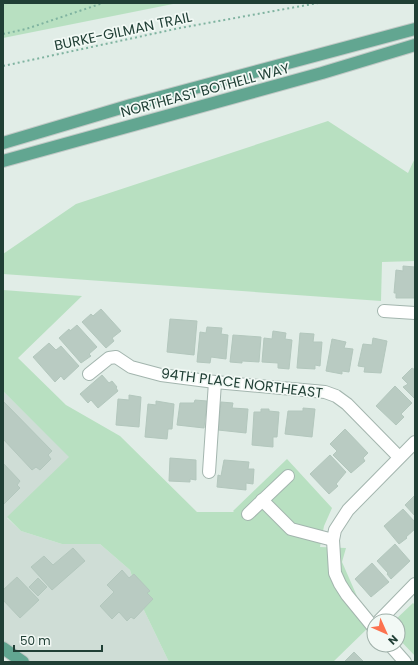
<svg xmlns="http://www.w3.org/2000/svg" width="418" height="665" font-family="Poppins,sans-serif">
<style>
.built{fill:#cfddd6}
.green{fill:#b8e0c1}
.building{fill:#b9cbc2;stroke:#b3c7bd}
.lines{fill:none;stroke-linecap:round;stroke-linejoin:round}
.minor-casing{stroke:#a3b5ae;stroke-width:14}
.major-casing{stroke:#c1c9c6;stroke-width:14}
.path{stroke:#7fb3a0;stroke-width:2;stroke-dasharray:2 3;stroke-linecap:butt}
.minor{stroke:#fff;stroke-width:12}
.major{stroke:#62a691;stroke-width:12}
.labels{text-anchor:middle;stroke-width:3.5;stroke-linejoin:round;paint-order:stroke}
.street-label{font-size:14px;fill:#203f35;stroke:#f2f9f5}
</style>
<rect width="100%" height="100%" fill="#e1ede7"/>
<polygon class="built" points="3,391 70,457 7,518 21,531 62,544 100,544 130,570 141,604 169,662 23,662 3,648"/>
<g class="green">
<polygon points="3,3 178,3 3,38"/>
<polygon points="328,121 408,173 415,158 415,261 382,262 381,301 3,274 3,254 76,204"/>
<polygon points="3,290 82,296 18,358 66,405 120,436 197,512 234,512 233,511 287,459 332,508 324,526 320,547 346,548 342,562 370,626 333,662 169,662 141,604 130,570 100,544 62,544 21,531 7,517 69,457 3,391"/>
<polygon points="413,603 415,605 415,656 398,638 398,621 394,621"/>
</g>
<g class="building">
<polygon points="403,266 415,267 415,298 396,298 396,293 394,293 396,270 403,271"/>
<polygon points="101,309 121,331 112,338 114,341 106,348 82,322 91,314 93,316"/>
<polygon points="170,319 197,321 194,355 167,352"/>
<polygon points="77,325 97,347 89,354 91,356 81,363 59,338 69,329 70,331"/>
<polygon points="207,327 222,328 221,334 228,335 226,359 211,357 210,363 197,362 200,332 206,333"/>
<polygon points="273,331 286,333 285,339 292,340 289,369 278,368 278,363 262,362 264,338 272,339"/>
<polygon points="300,333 314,334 313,342 322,342 320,366 315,365 315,369 297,368"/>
<polygon points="233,335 261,337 259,362 242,361 242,363 230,362"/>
<polygon points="373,338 387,341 381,373 364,372 365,367 358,366 363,344 372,345"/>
<polygon points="332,339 346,342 344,348 353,349 349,372 342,371 342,374 326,371"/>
<polygon points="49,343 56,350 61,346 79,366 64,380 61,376 55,382 33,357"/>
<polygon points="412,368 415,370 415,399 403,387 408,384 402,378"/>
<polygon points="102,375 109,383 112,381 117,387 116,388 118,391 98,408 91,400 88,403 80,394"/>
<polygon points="395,386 412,403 401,414 404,417 396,425 376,406"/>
<polygon points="129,395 141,397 139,427 116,425 118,399 129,400"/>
<polygon points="195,400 207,401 204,428 177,425 180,403 194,403"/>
<polygon points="3,401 52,451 48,455 51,459 40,470 36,467 32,470 3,439"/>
<polygon points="156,401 174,404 172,429 168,429 167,439 145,437 148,404 156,405"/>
<polygon points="221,402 233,403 232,408 248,409 246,433 218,430"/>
<polygon points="303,408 315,409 312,437 285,434 288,411 303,411"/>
<polygon points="261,409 269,409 269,411 279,412 277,437 273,437 273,447 252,445 254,412 261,412"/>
<polygon points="345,429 368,453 363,458 365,461 351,473 333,455 337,451 330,444"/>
<polygon points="330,455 346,472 336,484 338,486 329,494 310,474"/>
<polygon points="170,458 196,460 196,480 190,479 190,482 169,481"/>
<polygon points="224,460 249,462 248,469 254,469 253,484 246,483 246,490 217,487 218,475 221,476"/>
<polygon points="3,463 20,481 17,485 20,488 3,505"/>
<polygon points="415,495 415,516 405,505"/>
<polygon points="403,509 415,522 415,529 406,537 407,538 399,544 384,526"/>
<polygon points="395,544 410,561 391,579 387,574 388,573 377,561"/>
<polygon points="73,548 85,561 52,590 31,567 44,556 53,565"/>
<polygon points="372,563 389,582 371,597 355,579"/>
<polygon points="122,570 129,578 134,574 150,591 147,593 153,599 134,619 131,617 127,621 119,612 112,619 100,606 114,592 107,585"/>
<polygon points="17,577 39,600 20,618 3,600 3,590"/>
<polygon points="38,578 47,587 38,596 29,587"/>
<polygon points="354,652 364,662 344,662"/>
</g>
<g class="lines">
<g class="minor-casing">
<g id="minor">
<polyline points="384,311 415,313"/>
<polyline points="89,374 109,358 116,357 131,367 161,375 215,382 325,392 336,396 347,404 399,457"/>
<polyline points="209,472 215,382"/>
<polyline points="262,500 291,529 333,540"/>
<polyline points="248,514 288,476"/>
<polyline points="379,621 415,584"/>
<polyline points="374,628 347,595 340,584 335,573 333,540 335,530 348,510 415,442"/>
<polyline points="390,645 405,662"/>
</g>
</g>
<g class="major-casing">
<g id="major">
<polyline points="3,143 131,105 415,29"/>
<polyline points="3,161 322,73 415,45"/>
<polyline points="3,648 23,662"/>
</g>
</g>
<g class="path">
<polyline points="3,34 26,29 103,3"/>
<polyline points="3,66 180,28 318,3"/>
</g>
<use href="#minor" class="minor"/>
<use href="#major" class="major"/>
</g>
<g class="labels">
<g class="street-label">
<text transform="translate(123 31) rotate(-12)" y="5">BURKE-GILMAN TRAIL</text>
<text transform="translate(205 90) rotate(-15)" y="5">NORTHEAST BOTHELL WAY</text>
<text transform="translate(242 383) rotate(7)" y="5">94TH PLACE NORTHEAST</text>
</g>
</g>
<rect width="418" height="665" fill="none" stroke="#203f35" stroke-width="8"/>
<g transform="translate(386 633) rotate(135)"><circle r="19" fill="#f2f9f5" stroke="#9eafa8"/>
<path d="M0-3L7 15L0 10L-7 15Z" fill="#fc724f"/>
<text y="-6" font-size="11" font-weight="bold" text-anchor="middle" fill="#203f35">N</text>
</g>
<path d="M14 645v6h88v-6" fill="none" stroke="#203f35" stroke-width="2"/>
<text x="20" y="645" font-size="12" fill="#203f35" stroke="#f2f9f5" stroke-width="3" paint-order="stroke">50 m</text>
</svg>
